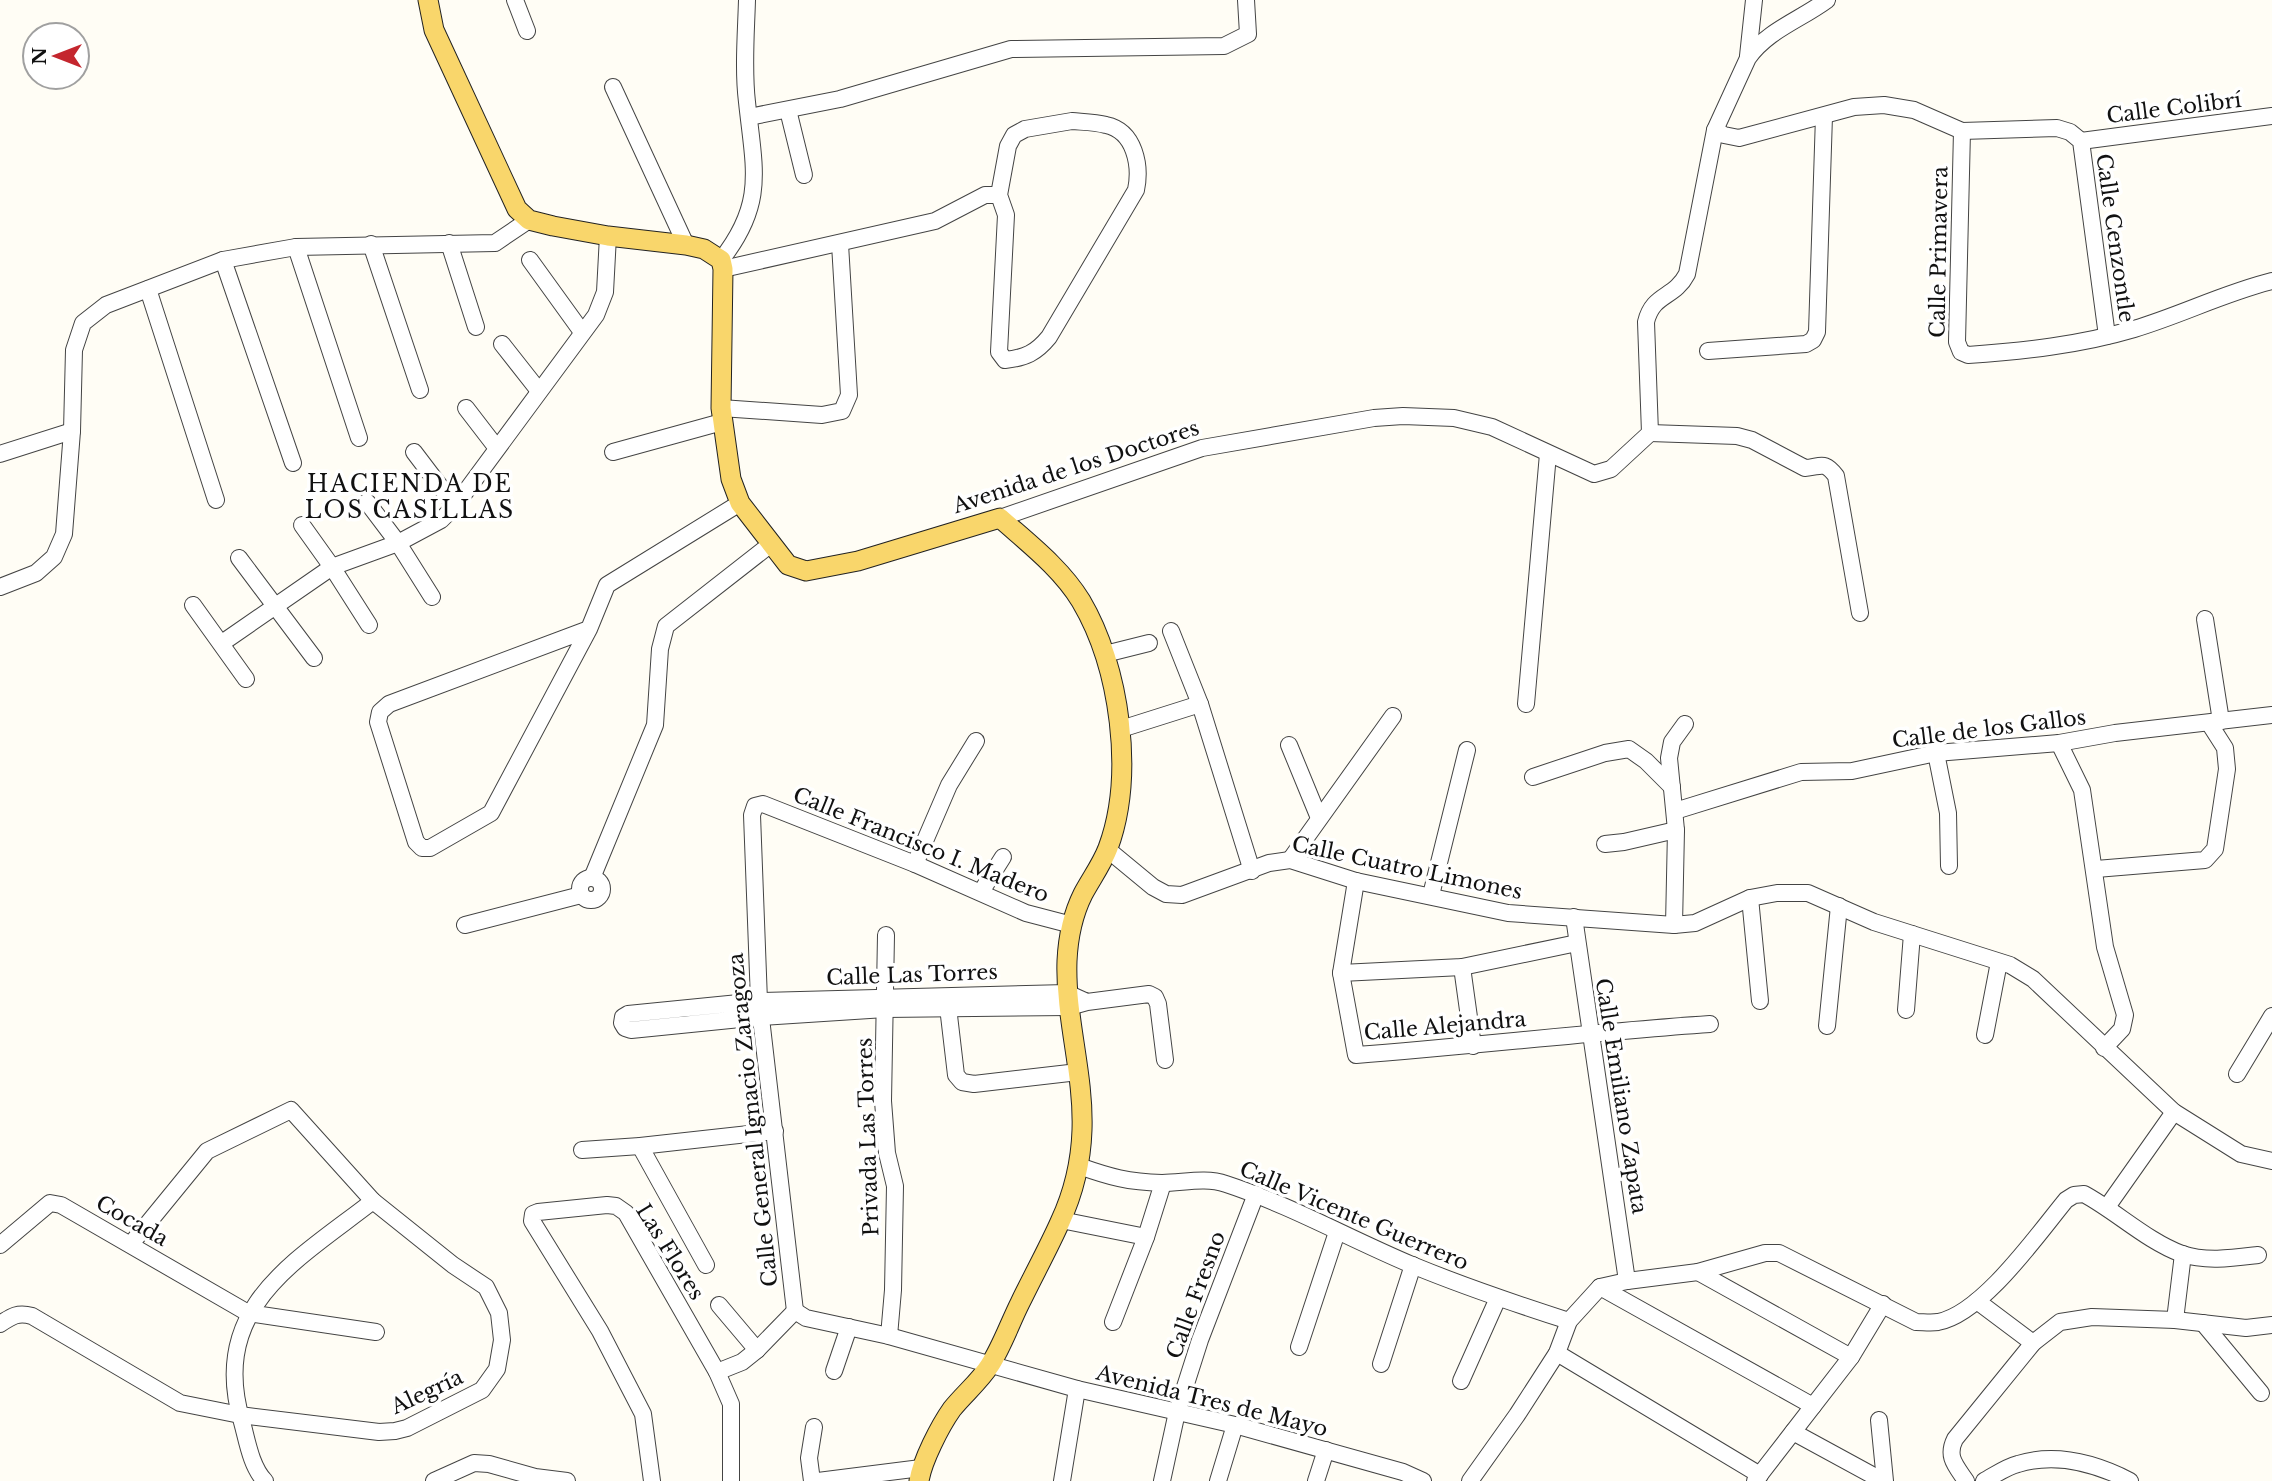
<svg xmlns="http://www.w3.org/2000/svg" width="2272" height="1481" font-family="'Libre Baskerville',serif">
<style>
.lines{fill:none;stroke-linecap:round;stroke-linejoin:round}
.minor-casing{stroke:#444;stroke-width:18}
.major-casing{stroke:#222;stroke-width:21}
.minor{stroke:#fff;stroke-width:16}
.major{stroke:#f9d66b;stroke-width:19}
.labels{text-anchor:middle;stroke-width:7;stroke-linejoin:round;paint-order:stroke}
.street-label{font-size:21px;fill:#111;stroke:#fff}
.neighbourhood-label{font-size:23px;letter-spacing:2px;fill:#111;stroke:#fff}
</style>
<rect width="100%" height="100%" fill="#fffdf5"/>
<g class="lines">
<g class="minor-casing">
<g id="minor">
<polyline points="515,0 527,31"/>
<polyline points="1748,56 1754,0"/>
<polyline points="613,87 686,245"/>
<polyline points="788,110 804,175"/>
<polyline points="749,117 840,99 1011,49 1224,46 1248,34 1246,0"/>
<path d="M1072 121C1083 122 1095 122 1106 125 1135 131 1141 166 1136 190L1049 337C1036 353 1025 358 1005 360L999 352 1006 215 999 195 1008 146 1014 135 1025 129Z"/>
<polyline points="1715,130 1724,135 1739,138 1854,107 1884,105 1914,110 1962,131 2057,128 2070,132 2081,141 2107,336"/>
<path d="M1962 131 1957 342 1961 352 1968 355C2024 351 2080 345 2134 329 2181 315 2224 293 2272 281"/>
<polyline points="2081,141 2272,116"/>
<polyline points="449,243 476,327"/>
<polyline points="371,244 420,390"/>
<polyline points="296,247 359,438"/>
<polyline points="223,260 293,463"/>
<polyline points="530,260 582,332"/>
<path d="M721 260C766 203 754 169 747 102 743 69 746 34 747 0"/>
<polyline points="723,269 935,221 985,195 999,195"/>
<polyline points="148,289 216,500"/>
<polyline points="502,344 539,391"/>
<polyline points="1708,351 1806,344 1813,340 1817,332 1824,116"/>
<polyline points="466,408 496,447"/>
<polyline points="721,408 822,415 842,411 849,395 840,244"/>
<path d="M1650 433 1737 436 1752 440 1805 468C1821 467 1824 460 1836 476L1860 613"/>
<polyline points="414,452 455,506"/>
<polyline points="613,452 722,422"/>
<polyline points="0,454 72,431"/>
<polyline points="367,502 398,543 432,597"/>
<path d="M1000 518 1202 448 1374 418 1403 416 1454 418 1492 427 1594 474 1611 469 1650 433 1646 322C1653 293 1674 299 1687 274L1715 130 1748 58C1768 30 1800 20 1827 0"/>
<polyline points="302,525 332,567 369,625"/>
<polyline points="239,558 314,658"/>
<polyline points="0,587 36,573 54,557 64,534 72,431 74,350 83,323 106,305 223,260 296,247 495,243 529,220"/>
<polyline points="193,605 246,679"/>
<polyline points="2205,619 2221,721"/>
<polyline points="589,629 389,704 380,712 378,722 416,842 422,848 430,848 491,813 589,629 607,585 740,503"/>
<polyline points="1171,631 1200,704 1252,871"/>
<polyline points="222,643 332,567 398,543 441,520 455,506 596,315 605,292 608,236"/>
<polyline points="1105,654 1149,643"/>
<polyline points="1526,704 1548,454"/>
<polyline points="1121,729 1200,704"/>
<polyline points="2059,743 2082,790 2105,947 2125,1015 2122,1029 2104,1048"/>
<polyline points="1289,745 1319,818"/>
<polyline points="1936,753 1948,813 1949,866"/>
<polyline points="1533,777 1605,753 1629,749 1646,761 1672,787"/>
<polyline points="1675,811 1801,772 1852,771 1936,753 2059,743 2115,733 2272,715"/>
<polyline points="1605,844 1624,842 1676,830"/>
<polyline points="1107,849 1153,887 1166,894 1182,895 1269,863 1290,860 1356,881 1508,913 1674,925 1695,923 1750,898 1777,893 1808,893 1874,922 2010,965 2033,979 2174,1112 2241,1154 2272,1161"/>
<polyline points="1290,860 1393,716"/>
<polyline points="915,864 949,785 976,741"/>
<polyline points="2096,869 2205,860 2215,849 2227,769 2225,748 2209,723"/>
<polyline points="592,878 655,725 660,649 666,626 771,544"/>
<circle cx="591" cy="889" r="11"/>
<path d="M1356 881 1341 973 1356 1055C1474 1046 1592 1032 1710 1024"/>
<polyline points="981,892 1003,857"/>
<polyline points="1431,895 1467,750"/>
<polyline points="1750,898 1760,1001"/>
<polyline points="1574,917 1627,1281"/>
<polyline points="465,925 581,895"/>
<polyline points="1674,925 1676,830 1669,758 1672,742 1685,724"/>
<polyline points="886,935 883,1101 887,1153 895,1186 893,1290 889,1336"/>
<polyline points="1462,967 1473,1046"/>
<polyline points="1341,973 1462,967 1577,943"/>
<polyline points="1087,1002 1067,993 759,1001 628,1014 623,1017 622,1023 625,1028 631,1030 760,1017 885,1009 1069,1007 1087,1002 1149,994 1155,997 1158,1004 1165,1060"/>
<polyline points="948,1007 956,1075 962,1082 974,1084 1078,1072"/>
<polyline points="1906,1010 1912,934"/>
<polyline points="1827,1026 1839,906"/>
<polyline points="1985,1035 1999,962"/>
<polyline points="2237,1074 2272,1016"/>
<polyline points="640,1146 706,1265"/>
<polyline points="582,1150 640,1146 775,1131"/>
<path d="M1079 1166C1110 1177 1128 1182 1162 1183 1183 1183 1205 1177 1226 1184 1290 1205 1350 1239 1412 1265 1463 1286 1516 1304 1569 1321"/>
<polyline points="2107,1207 2174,1112"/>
<polyline points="1061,1220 1146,1237"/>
<polyline points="0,1245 50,1203 61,1205 248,1313 376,1332"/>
<polyline points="1698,1272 1851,1357"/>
<polyline points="1600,1287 1813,1406"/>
<polyline points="1977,1301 2033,1343"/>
<polyline points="719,1305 757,1350"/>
<polyline points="795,1311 759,1001 752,815 755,806 763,804 915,864 1026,913 1072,925"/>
<polyline points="795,1311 806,1318 889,1336 1077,1389 1235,1425 1403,1472 1423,1481"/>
<polyline points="2175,1320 2183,1254"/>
<polyline points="1113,1322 1146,1237 1163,1183"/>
<polyline points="2203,1323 2261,1393"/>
<path d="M0 1324C12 1316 18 1312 32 1316L180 1403 240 1415 379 1432 395 1431 407 1428 482 1390 497 1369 502 1340 499 1313 486 1287 453 1265 373 1201 291 1110 207 1151 131 1244"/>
<polyline points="1299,1347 1337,1232"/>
<polyline points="1557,1353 1760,1475"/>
<polyline points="1381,1364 1413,1265"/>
<polyline points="834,1371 849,1327"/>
<polyline points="717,1372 742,1362 757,1350 795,1311"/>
<polyline points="1461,1381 1498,1298"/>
<polyline points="1879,1420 1885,1481"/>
<polyline points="1793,1432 1883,1481"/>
<path d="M265 1481C251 1467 247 1440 242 1422 208 1307 296 1261 373 1201"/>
<polyline points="434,1481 474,1463 489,1464 535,1477 567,1481"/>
<polyline points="652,1481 643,1414 600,1331 532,1221 533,1214 538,1212 607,1205 616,1206 626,1213 717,1372 731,1404 731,1481"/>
<polyline points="812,1481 809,1458 814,1427"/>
<polyline points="818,1481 921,1468"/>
<polyline points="1062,1481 1077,1389"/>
<polyline points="1162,1481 1177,1412 1200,1340 1256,1194"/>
<polyline points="1218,1481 1235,1425"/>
<polyline points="1316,1481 1326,1450"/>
<path d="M1470 1481 1517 1415 1557 1353 1569 1321 1600 1287 1627 1281 1698 1272 1765 1253H1779L1916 1322C1923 1322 1931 1323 1938 1322 1982 1314 2038 1234 2066 1200L2074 1195 2084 1194C2117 1212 2147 1241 2182 1254 2206 1262 2233 1258 2258 1255"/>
<polyline points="1755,1481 1851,1357 1883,1304"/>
<path d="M1966 1481C1956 1466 1946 1457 1955 1439L2033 1343 2060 1322 2092 1317 2175 1320 2246 1328 2272 1325"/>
<path d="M1984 1481C1995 1475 2006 1467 2018 1464 2057 1452 2095 1463 2130 1481"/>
</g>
</g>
<g class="major-casing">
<path id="major" d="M428 0 434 30 517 209 529 220 553 226 608 236 686 245 704 249 721 260 723 269 721 408 731 479 740 503 788 565 806 571 858 561 1000 518C1028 543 1061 568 1081 601 1120 667 1135 775 1108 848 1102 864 1091 879 1083 894 1073 914 1068 939 1067 961 1065 1018 1084 1073 1082 1130 1081 1161 1073 1194 1060 1222 1048 1249 1033 1276 1020 1303 1010 1323 1002 1346 990 1365 980 1381 964 1394 952 1409 940 1426 922 1461 919 1481"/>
</g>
<use href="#minor" class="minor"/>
<use href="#major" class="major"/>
</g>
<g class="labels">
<g class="street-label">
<text transform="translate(2174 108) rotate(-7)" y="7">Calle Colibrí</text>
<text transform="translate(2115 238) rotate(82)" y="7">Calle Cenzontle</text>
<text transform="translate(1939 252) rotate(-89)" y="7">Calle Primavera</text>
<text transform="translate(1076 467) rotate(-18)" y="7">Avenida de los Doctores</text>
<text transform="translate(1989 729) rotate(-7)" y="7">Calle de los Gallos</text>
<text transform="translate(921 845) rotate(22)" y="7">Calle Francisco I. Madero</text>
<text transform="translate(1407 868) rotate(12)" y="7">Calle Cuatro Limones</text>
<text transform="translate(912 975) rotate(-2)" y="7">Calle Las Torres</text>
<text transform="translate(1445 1026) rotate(-5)" y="7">Calle Alejandra</text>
<text transform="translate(1621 1096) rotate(81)" y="7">Calle Emiliano Zapata</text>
<text transform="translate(753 1120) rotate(-96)" y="7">Calle General Ignacio Zaragoza</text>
<text transform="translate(868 1137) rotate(-92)" y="7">Privada Las Torres</text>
<text transform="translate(1354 1216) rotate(23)" y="7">Calle Vicente Guerrero</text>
<text transform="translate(132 1221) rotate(30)" y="7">Cocada</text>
<text transform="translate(670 1252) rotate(58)" y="7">Las Flores</text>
<text transform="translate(1196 1295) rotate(-70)" y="7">Calle Fresno</text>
<text transform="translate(427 1392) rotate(-25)" y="7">Alegría</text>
<text transform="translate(1212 1401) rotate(14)" y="7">Avenida Tres de Mayo</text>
</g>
<g class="neighbourhood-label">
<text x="410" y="492">HACIENDA DE<tspan x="410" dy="26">LOS CASILLAS</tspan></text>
</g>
</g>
<g transform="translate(56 56) rotate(270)"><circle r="33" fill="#ffffff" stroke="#a0a0a0" stroke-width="2"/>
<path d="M0-5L12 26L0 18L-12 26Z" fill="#c4262e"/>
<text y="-10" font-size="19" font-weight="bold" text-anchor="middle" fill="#111111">N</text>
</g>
</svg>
